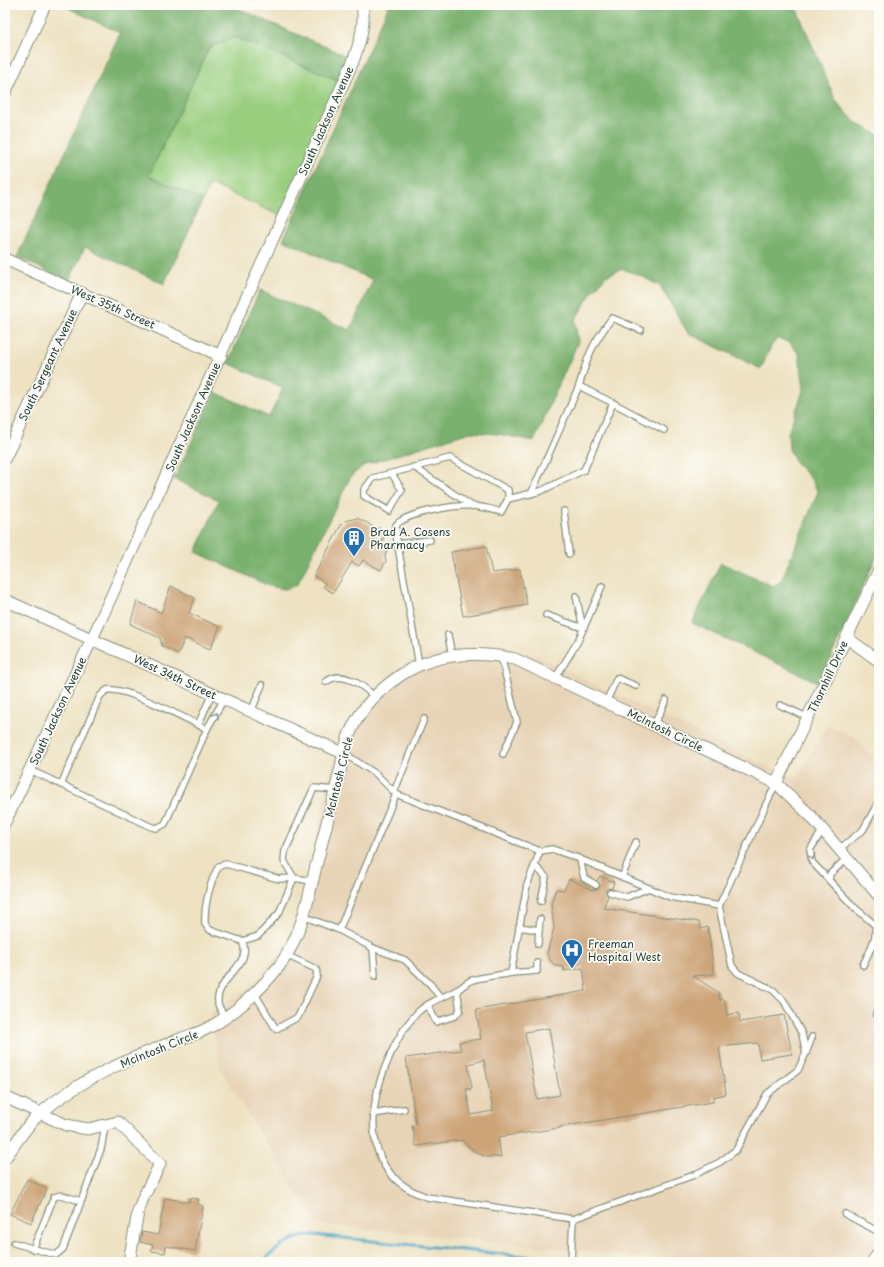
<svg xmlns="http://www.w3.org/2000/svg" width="884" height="1267" font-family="'Playpen Sans',sans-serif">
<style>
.built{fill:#e8d4b7}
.green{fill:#99ce7f;stroke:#5c865a}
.forest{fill:#7ab16e;stroke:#4c7751}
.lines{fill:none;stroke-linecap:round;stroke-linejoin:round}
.stream{stroke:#49a7c8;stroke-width:3}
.building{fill:#cda579;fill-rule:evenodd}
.lane-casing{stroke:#86907b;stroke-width:8}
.street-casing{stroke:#86907b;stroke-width:13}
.lane{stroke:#fff;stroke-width:5.5}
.street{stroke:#fff;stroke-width:11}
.oneway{stroke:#8f9e9a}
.labels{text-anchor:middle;stroke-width:3.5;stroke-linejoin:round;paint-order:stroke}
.street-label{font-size:11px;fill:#1f3d34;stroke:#fdfcf7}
.poi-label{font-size:11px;fill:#1f3d34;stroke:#fdfcf7;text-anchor:start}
</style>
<rect width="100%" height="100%" fill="#fdfcf7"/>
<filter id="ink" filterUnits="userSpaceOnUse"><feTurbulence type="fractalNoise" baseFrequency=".025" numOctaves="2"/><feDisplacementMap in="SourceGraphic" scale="8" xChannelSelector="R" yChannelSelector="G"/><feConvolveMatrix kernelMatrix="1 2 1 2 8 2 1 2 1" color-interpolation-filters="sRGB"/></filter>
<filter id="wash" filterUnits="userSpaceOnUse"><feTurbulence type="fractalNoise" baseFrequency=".012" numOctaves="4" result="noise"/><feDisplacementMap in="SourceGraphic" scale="16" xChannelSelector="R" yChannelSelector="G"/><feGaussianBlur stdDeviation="0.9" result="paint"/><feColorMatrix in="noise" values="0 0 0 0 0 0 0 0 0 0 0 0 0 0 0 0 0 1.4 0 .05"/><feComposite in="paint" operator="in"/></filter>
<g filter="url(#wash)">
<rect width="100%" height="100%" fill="#eee2c2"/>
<polygon class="built" points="490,646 534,655 777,771 798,778 827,725 854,737 879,763 879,1262 693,1262 316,1224 221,1070 210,1013 248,989 282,951 301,910 332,768 363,701 406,663 441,651"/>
<polygon class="green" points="235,37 340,81 281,216 210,184 203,200 148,176 209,48"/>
<g class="forest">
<polygon points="62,5 230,5 351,58 340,81 235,37 209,48 149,176 203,200 164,284 85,247 69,281 17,257 120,33"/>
<polygon points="389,5 795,5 836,101 855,122 879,135 879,551 819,683 692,623 721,563 773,586 781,581 818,492 811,479 796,463 789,449 788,433 804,388 799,354 790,343 778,338 771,346 761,369 688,333 660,286 639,275 623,269 606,276 592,292 575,320 578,342 534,441 498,434 470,432 365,465 351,476 297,585 285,589 269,586 196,552 219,500 174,479 215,392 269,417 283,388 228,363 260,290 350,330 373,280 283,240"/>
</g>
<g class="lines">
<g class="stream">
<path d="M263 1262C275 1248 295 1235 313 1235L563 1260"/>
<polyline points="580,1262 584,1262"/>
</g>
</g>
<g id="blocks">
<g class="building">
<polygon points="357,518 369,524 376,530 378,528 387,532 382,541 389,546 385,555 386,561 381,570 363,560 359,566 352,562 333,593 323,587 325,583 314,576 341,525 345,521"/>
<polygon points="486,546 492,573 520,569 527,605 463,616 451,552"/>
<polygon points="171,586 195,598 189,613 220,627 210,649 185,638 178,654 162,646 160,638 130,624 137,601 161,613"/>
<path d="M600 876 614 882 612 888 606 890 608 896 603 908 699 922 701 929 708 927 714 974 693 976 719 993 720 1000 724 999 727 1015 739 1013 740 1022 784 1015 792 1054 760 1059 758 1043 719 1047 726 1094 713 1097V1102L560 1127V1128L498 1137 501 1157H486L477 1153 462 1140 416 1146 412 1125 416 1124 406 1058 461 1050 459 1042 481 1039 476 1010 586 991 583 968 564 971V967L556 966 550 960 547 953 554 928 551 904 556 889 564 890 569 879 593 890 600 887 597 881ZM549 1028 560 1095 537 1099 525 1032ZM484 1060 493 1111 471 1115 466 1089H472L468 1064Z"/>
<polygon points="27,1179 47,1189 31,1223 10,1214"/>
<polygon points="165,1198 189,1202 190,1198 199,1199 198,1204 203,1206 195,1251 166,1246 165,1253 151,1251 153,1245 140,1242 142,1232 158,1235"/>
</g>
</g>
</g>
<g filter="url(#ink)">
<use href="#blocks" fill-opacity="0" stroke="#86907b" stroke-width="1"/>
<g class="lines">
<g class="lane-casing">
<g id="lane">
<path d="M579 386C588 355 592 344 612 318L641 330"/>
<polyline points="613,403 664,430"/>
<polyline points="414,467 472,506"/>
<path d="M392 474 402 490 389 511 364 496V490L373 478 450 458 508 490V499L501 512C492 509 483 507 474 506 455 505 408 512 396 525V535L419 665"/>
<polyline points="508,499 541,491 584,470 613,403 579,386 531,494"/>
<polyline points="564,511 569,554"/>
<polyline points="398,544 430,540"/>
<polyline points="576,596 583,628"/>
<polyline points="546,615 583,628"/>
<polyline points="448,635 452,656"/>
<polyline points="501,656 517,722 503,754"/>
<polyline points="556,677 578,641 602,586"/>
<path d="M326 682C342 669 362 685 375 697"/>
<polyline points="606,702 617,678 636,686"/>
<polyline points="780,705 809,718"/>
<polyline points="251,712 262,685"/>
<polyline points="198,725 212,694"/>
<polyline points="654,725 666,700"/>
<polyline points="207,729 224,699"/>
<polyline points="345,754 376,774 396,794 540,851 552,849 575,857 670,897 719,906"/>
<path d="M30 770 152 827 157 828 165 824 207 729C188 720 125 686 107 690L100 696 61 785"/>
<polyline points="394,792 424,719"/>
<path d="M822 831 810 850 812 862 853 906 875 925C878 938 868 954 863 965"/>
<polyline points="838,850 863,830 878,803"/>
<path d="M540 851 527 885 511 973C499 976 482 976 470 981 465 983 462 988 457 990 445 997 429 1001 418 1012 405 1025 396 1041 389 1058 366 1109 362 1176 427 1197L573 1219 694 1175 720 1162 736 1150 767 1094 798 1070 806 1053 802 1034 784 1001 773 990 738 973 732 966 719 906 776 783"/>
<polyline points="580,859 584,878 596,885"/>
<path d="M226 864 279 879 294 878 279 913 258 936 242 941 210 930 205 924C204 906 210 881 219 866Z"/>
<polyline points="535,866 546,877 541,901"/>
<polyline points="622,877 636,842"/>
<polyline points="829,880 830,874 846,859"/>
<polyline points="312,881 294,878 284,861 285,851 314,788 335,790"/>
<polyline points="610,892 627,897 649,888"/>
<polyline points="303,916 339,930 373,948 405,960 430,984 440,997"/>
<polyline points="519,927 539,930 538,944"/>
<polyline points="339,930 396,794"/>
<polyline points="539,930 540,919"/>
<polyline points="373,948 375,976"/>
<polyline points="511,973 537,971 537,963"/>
<polyline points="255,994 276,1029 298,1017 317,976 316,969 286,955"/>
<polyline points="428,1005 436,1022 455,1016 460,1010 457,990"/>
<polyline points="879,1007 876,1014 879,1016"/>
<path d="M225 1017C223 1013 218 1007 218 1003 215 978 254 965 242 941"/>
<polyline points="806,1053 812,1037"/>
<polyline points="373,1114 404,1109"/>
<polyline points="845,1214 879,1232"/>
<polyline points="14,1243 56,1255 63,1249 101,1149 105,1126"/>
<polyline points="33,1249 54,1197 61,1195 81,1201"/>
<polyline points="571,1262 573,1219"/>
</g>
</g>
<g class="street-casing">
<g id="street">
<polyline points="5,93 45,5"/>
<polyline points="5,259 221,356"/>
<polyline points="5,458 82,293"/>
<polyline points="5,600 345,754"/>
<polyline points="847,638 879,661"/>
<polyline points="776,783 879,570"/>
<path d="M5 822 92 639 352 64C359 45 366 25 362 5"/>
<polyline points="5,1097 66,1125 88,1129 118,1122 160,1164 143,1198 138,1212 129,1262"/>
<path d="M5 1158C16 1143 27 1124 42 1112 81 1078 132 1058 180 1039 188 1036 195 1034 202 1031 231 1018 261 990 280 965 301 937 308 900 316 866 324 834 332 803 340 771 343 759 345 744 350 733 360 709 380 689 401 675 435 653 476 651 515 659L776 783 810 815 879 896"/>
<polyline points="872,1262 879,1253"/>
</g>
</g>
<use href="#lane" class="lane"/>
<use href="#street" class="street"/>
</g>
<defs><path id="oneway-chevron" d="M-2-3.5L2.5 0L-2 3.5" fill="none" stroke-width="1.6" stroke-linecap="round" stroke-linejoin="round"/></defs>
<g class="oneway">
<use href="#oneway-chevron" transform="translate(216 715) rotate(-63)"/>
<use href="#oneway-chevron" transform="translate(812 857) rotate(76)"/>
</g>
</g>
<defs>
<g id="building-pin" transform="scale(1.15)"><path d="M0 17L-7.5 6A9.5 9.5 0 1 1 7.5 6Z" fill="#1f6fb2" stroke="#fdfcf7"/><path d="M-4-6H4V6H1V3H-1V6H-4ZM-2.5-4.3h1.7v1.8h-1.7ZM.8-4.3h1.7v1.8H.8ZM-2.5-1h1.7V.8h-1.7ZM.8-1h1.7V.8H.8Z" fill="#fff"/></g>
<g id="hospital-pin" transform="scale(1.15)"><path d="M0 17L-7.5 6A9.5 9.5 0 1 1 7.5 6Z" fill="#1f6fb2" stroke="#fdfcf7"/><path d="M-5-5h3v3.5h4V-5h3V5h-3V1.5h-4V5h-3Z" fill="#fff"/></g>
</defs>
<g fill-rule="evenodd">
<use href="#building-pin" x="354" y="538"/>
<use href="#hospital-pin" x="572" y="950"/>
</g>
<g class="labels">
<g class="street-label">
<text transform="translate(326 121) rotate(-66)" y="4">South Jackson Avenue</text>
<text transform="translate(113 307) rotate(24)" y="4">West 35th Street</text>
<text transform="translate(48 365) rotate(-65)" y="4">South Sergeant Avenue</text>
<text transform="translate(193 417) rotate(-66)" y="4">South Jackson Avenue</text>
<text transform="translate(175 677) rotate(25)" y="4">West 34th Street</text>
<text transform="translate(828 677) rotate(-65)" y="4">Thornhill Drive</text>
<text transform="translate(58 711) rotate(-65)" y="4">South Jackson Avenue</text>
<text transform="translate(665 730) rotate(26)" y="4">McIntosh Circle</text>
<text transform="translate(339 777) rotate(-76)" y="4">McIntosh Circle</text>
<text transform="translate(159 1049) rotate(-22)" y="4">McIntosh Circle</text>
</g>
<g class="poi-label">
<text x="370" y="536">Brad A. Cosens<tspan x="370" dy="13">Pharmacy</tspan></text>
<text x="588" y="948">Freeman<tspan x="588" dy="13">Hospital West</tspan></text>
</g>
</g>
<rect width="884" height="1267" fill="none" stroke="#fdfcf7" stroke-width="20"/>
</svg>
